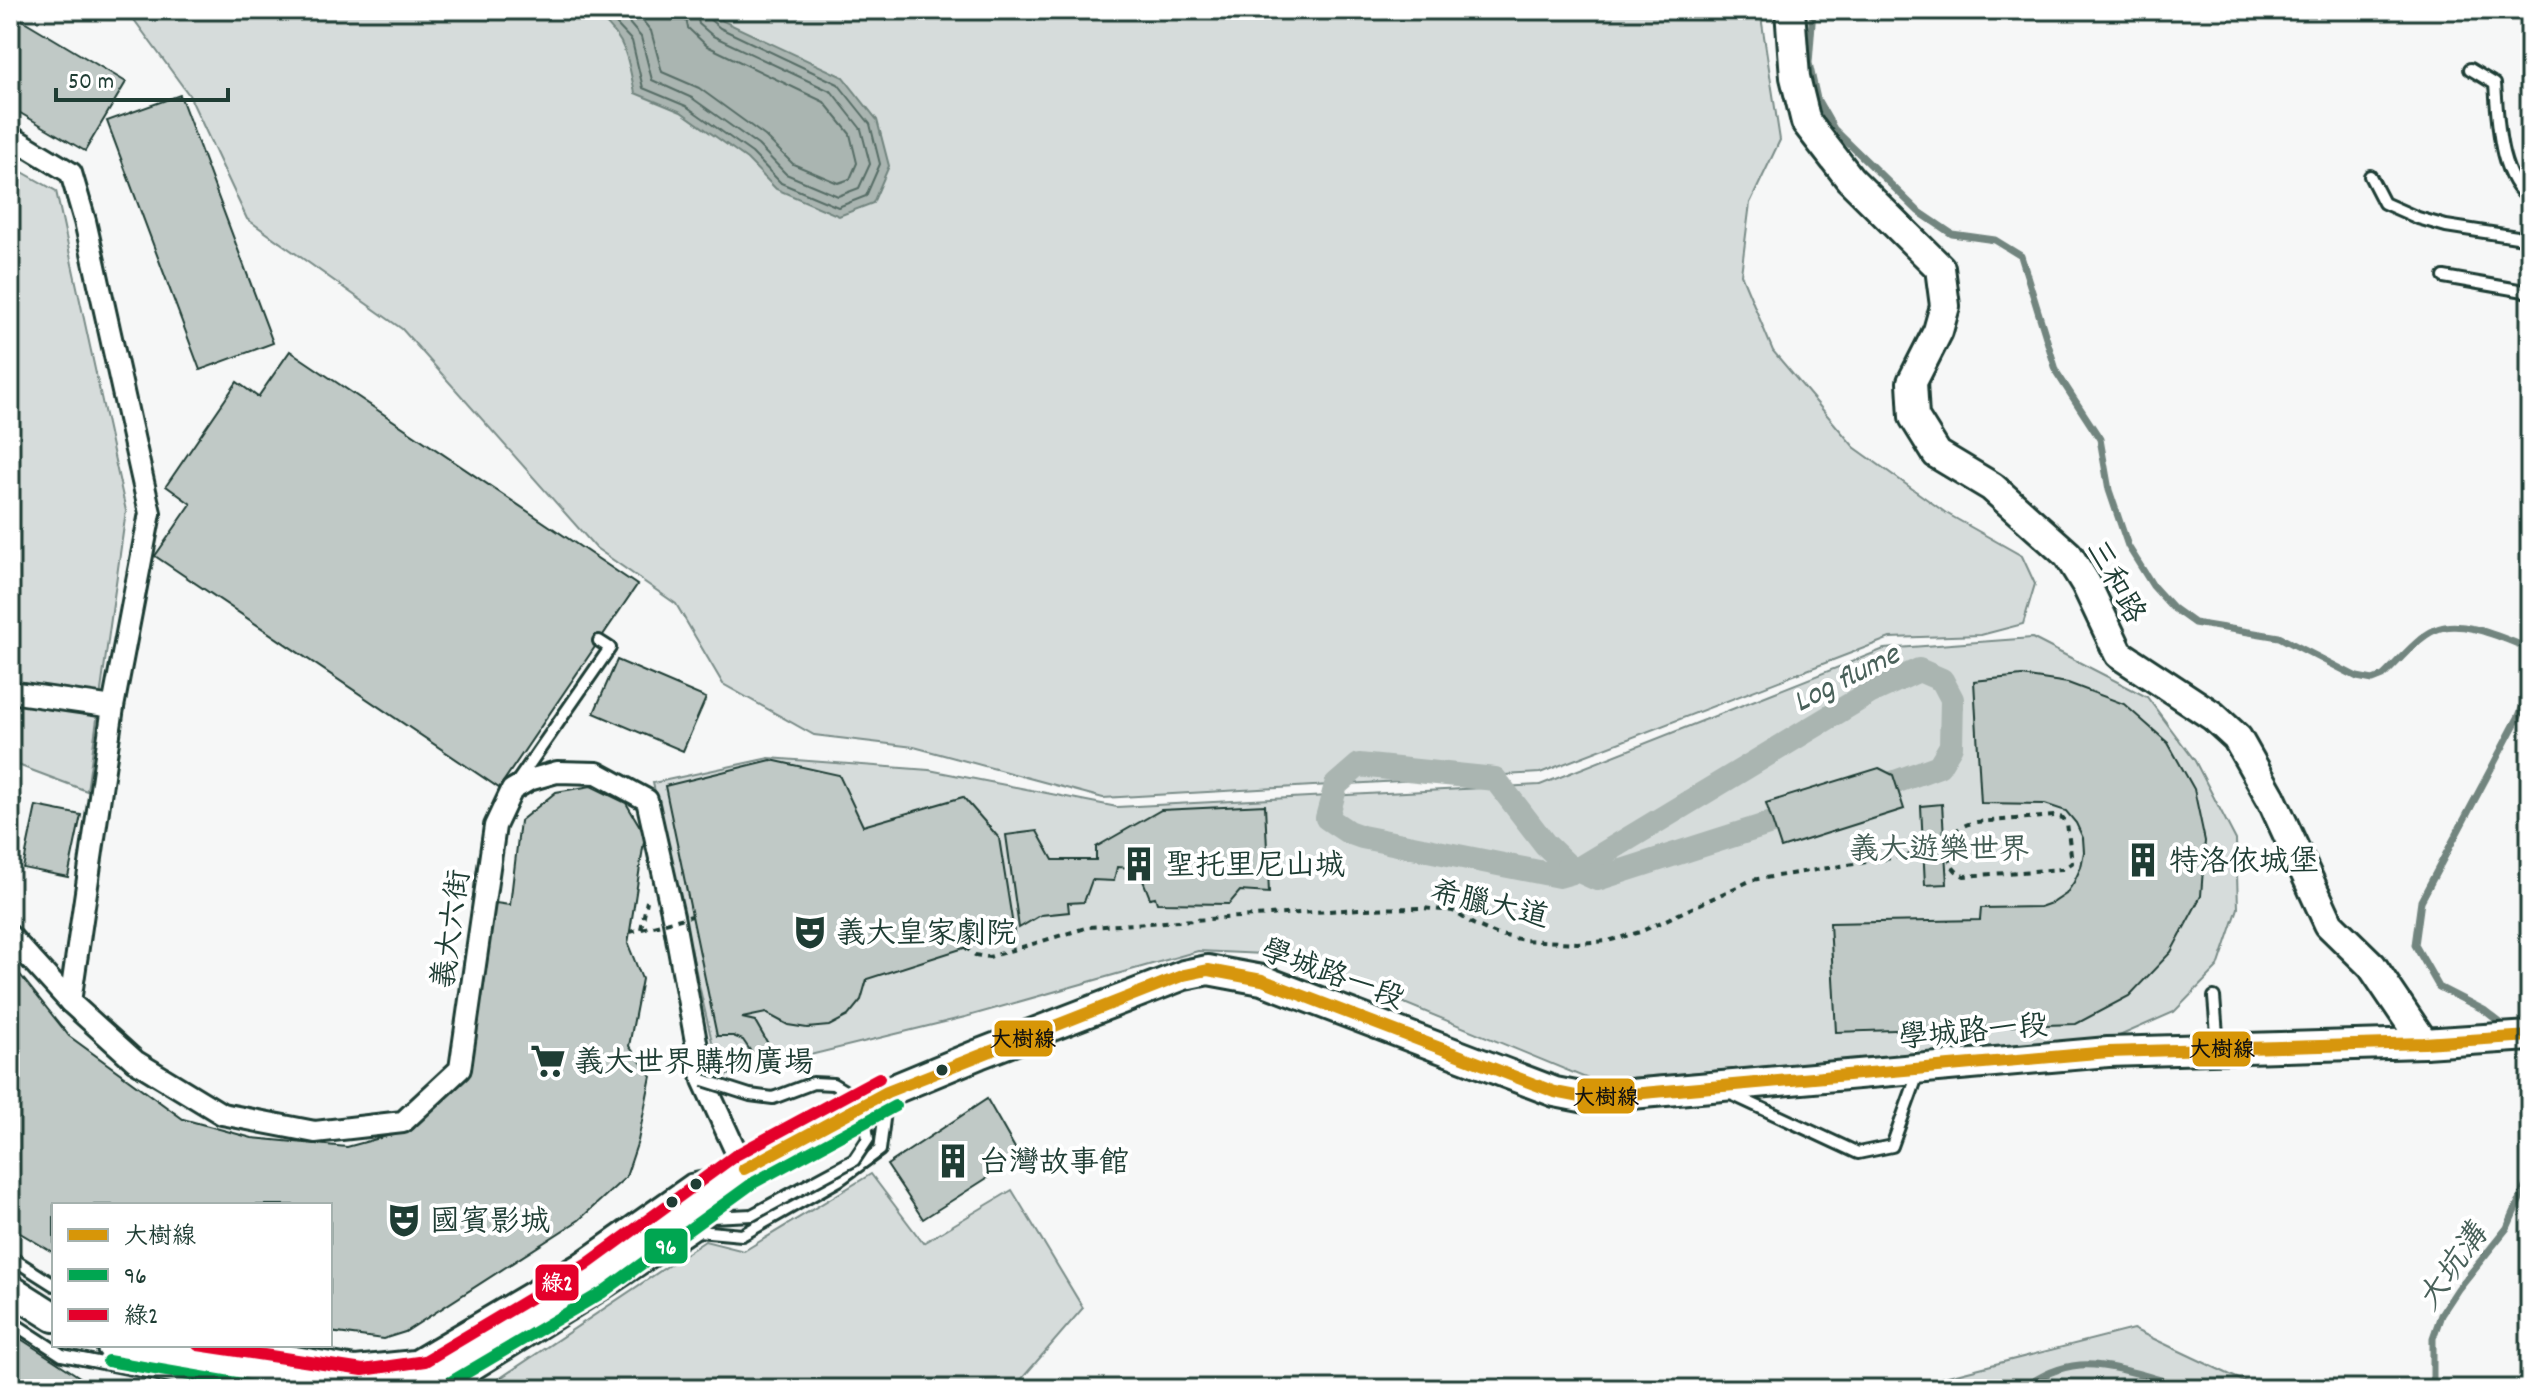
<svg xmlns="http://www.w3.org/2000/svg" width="2540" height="1399" font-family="Dekko,'LXGW WenKai TC',sans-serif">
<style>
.green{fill:#d6dcdb;stroke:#7a8c88;stroke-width:2}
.water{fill:#aab5b1;stroke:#72857f;stroke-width:2}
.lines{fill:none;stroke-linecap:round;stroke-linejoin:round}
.shore{stroke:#576d66;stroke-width:2}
.stream{stroke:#72857f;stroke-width:7}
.canal{stroke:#aab5b1;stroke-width:24}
.building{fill:#c0c9c6;stroke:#1f3d34;stroke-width:2}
.lane-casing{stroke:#1f3d34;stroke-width:16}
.street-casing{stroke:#1f3d34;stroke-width:26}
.secondary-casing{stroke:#1f3d34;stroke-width:34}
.path{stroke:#1f3d34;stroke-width:4;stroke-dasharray:6 6;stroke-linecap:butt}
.lane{stroke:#fff;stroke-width:10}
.street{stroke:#fff;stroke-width:20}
.secondary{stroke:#fff;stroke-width:28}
.lane-bridge-casing{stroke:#1f3d34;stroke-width:16;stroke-linecap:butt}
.path-bridge{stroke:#1f3d34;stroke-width:4;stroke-dasharray:6 6;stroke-linecap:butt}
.lane-bridge{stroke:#fff;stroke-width:10}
.bus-1-casing{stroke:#fff;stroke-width:18}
.bus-2-casing{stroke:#fff;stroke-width:18}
.bus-3-casing{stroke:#fff;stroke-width:18}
.bus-1{stroke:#d79608;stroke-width:12}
.bus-2{stroke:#00a651;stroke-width:12}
.bus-3{stroke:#e4002b;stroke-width:12}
.bus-dot{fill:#1f3d34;stroke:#fff;stroke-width:3}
.labels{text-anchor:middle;stroke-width:8;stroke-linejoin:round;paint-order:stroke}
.street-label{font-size:30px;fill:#1f3d34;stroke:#fff}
.park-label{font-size:30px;fill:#445d55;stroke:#fff}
.poi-label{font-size:30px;fill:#1f3d34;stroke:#fff;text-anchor:start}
.water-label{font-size:32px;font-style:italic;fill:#49615a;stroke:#fff}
.line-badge{stroke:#fff;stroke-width:3}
.badge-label{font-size:22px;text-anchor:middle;font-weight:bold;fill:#fff}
.pale-badge-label{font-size:22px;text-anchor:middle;font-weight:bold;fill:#111}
</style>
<rect width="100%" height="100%" fill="#f6f7f7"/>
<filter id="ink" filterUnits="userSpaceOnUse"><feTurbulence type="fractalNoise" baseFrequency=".0125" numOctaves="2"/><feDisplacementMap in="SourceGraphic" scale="16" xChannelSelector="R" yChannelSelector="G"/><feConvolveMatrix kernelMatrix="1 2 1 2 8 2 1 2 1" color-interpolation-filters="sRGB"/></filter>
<g filter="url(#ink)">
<g class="green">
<polygon points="127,10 1760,10 1780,140 1750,203 1741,274 1773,351 1854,447 1946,513 2022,556 2035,584 2023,624 1981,635 1890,638 1540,773 1103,798 914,747 814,735 723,684 676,604 596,548 402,329 247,219 189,95"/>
<polygon points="10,165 56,191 126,511 87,791 10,762"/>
<polygon points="2032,638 2147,697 2195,761 2236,840 2238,908 2218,967 2174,1012 2117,1037 1593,1081 1288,955 1198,951 965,1017 720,1077 653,783 769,758 929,770 1117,807 1540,785 1884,649"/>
<polygon points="871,1174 923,1243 1012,1190 1083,1308 1013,1389 484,1389 705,1241 744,1251"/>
<polygon points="2133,1329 2260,1389 1897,1389"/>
</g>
<path class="water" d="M589 10H710L723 21 843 77 877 120 889 166 873 203 839 216 776 189 747 159 681 112 635 93C626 52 626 35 589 10Z"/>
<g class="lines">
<g class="shore">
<polyline points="603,10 632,41 643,88 686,106 752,153 781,183 838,207 866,196 880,164 870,124 838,84 720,28 708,18 706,10"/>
<polyline points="618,10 641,37 652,80 692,98 758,145 786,174 838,196 859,188 870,164 861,129 832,92 713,36 699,24 696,10"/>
<polyline points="634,10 651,31 662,72 699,88 765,136 793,164 838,183 850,179 857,163 850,134 824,102 707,46 688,28 684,10"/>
</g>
<g class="stream">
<path d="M1813 10 1809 63 1817 99 1834 129 1918 211 1952 234 1995 240 2021 256 2057 373 2100 439 2109 490 2128 546 2153 586 2173 608 2194 623 2279 637 2357 677 2373 680 2383 676C2397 663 2418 637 2435 630 2461 618 2502 638 2526 647"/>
<path d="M2530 584C2524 613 2526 642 2530 671"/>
<polyline points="2507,1028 2484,1010 2439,987 2415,945 2421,901 2519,716 2530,687"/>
<path d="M2023 1389C2039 1376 2059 1367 2080 1365 2109 1362 2162 1381 2192 1389"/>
<polyline points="2433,1389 2433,1338 2441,1315 2458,1289 2507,1228 2530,1176"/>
</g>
<g class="canal">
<polyline points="1568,866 1545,844 1495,779 1359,765 1336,785 1327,818 1348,832 1362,837 1559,876 1573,872 1871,692 1919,670 1942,680 1952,699 1951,746 1939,766 1865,793"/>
<polyline points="1568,866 1597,879 1803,813"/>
</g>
</g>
<g class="building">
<polygon points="19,18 126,82 85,151 10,107 10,34"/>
<polygon points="180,95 273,343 200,370 107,121"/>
<polygon points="290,351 637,585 499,788 155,556 191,504 166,486 237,382 258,397"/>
<polygon points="617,660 706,698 683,751 594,713"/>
<polygon points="2022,676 2068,683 2124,704 2168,743 2194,789 2205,841 2201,896 2171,952 2129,996 2076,1024 1836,1032 1830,923 1980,920 1981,908 2040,907 2054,902 2066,894 2074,882 2081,867 2084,852 2083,838 2076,823 2066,811 2045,804 1981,803 1974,681"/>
<polygon points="771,760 839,775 863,826 963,797 999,838 1014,932 867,979 861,1000 848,1016 829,1026 807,1028 788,1025 766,1013 742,1018 755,1021 771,1049 756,1059 743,1040 733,1036 717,1036 665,786"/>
<polygon points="1879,768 1893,775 1904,809 1781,848 1766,803"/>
<polygon points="591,786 626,803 645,835 628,944 642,979 629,1046 651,1076 638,1141 626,1177 579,1220 405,1332 383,1339 330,1332 330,1205 54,1205 54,1253 10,1227 10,962 69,1036 183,1119 252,1138 347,1147 413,1129 451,1089 489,902 510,905 520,821 556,792"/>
<polygon points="10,797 21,800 10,855"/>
<polygon points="1942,804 1947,884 1925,885 1921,806"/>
<polygon points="1265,805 1269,893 1240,891 1229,904 1157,903 1155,897 1150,898 1142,878 1134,879 1133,868 1117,867 1114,881 1092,880 1084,902 1068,903 1069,912 1041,915 1019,928 1006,835 1037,831 1053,860 1096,860 1096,847 1161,810"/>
<polygon points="36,806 81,815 68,877 23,868"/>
<polygon points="987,1099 1020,1157 923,1219 887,1165"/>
<polygon points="10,1332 72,1372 98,1389 10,1389"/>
</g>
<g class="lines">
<g class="lane-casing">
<g id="lane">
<path d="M2470 69 2495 84C2498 119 2498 177 2530 199"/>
<polyline points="2370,176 2384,203 2418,218 2446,226 2530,239"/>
<polyline points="2444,277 2530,292"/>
<polyline points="517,782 610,648 599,641"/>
<polyline points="2214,997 2218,1047"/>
<polyline points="1729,1093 1858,1153 1892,1146 1919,1071"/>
<polyline points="690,1218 752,1215"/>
<polyline points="10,1257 54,1285"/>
<polyline points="10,1321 62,1355 232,1389"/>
<polyline points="253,1345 355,1362 414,1356 575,1261 690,1180 723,1173"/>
<polyline points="451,1389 605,1293 698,1231 742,1235 839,1180 880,1150 887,1096"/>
</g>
</g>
<g class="street-casing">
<g id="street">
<polyline points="10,136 71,173 85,221 150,513 113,707 70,1002"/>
<polyline points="10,692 113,707"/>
<polyline points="10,936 70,1002 135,1061 222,1114 315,1132 403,1122 460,1069 495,826 512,790 529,780 557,772 597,773 647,800 673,916 703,1080 744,1169"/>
<polyline points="217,1389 219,1345"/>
</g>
</g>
<g class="secondary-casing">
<g id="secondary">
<polyline points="1790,10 1795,77 1806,122 1850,179 1940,268 1945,306 1938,331 1912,382 1914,417 1937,454 1992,487 2068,555 2086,584 2119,654 2213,716 2237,738 2271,798 2329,924 2372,966 2424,1043"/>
<polyline points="10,1289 54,1317"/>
<polyline points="111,1345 218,1365 363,1386 430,1376 595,1278 744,1169 887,1092 979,1054 1184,975 1208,970 1262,980 1555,1092 1586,1098 2108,1052 2424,1043 2530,1036"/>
</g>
</g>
<g class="path">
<polyline points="641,929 647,901"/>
<path d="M965 947 975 955 989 957 1089 927 1359 909 1422 908 1453 911 1473 924 1496 934 1523 940 1577 943 1608 941 1640 932 1752 880 1949 849C1950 832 1960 825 1977 822L2054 816 2063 818 2067 823 2072 863 2062 869 1964 876C1952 871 1949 862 1949 849"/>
</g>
<use href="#lane" class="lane"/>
<use href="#street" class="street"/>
<use href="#secondary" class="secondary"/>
<g class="lane-bridge-casing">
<polyline id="lane-bridge" points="703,1080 750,1095 773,1098 813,1083 833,1084 853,1096 866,1124 868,1139 854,1160 752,1215"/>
</g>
<polyline class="path-bridge" points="630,932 692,916"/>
<use href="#lane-bridge" class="lane-bridge"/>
<g class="bus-1-casing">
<polyline id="bus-1" points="744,1169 887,1092 1184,975 1208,970 1262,980 1555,1092 1586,1098 2108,1052 2424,1043 2530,1036"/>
</g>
<g class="bus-2-casing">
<g id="bus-2">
<polyline points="108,1361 272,1389"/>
<polyline points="439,1389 603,1292 753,1183 895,1106"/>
</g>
</g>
<g class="bus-3-casing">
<polyline id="bus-3" points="198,1345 363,1370 425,1361 586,1265 736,1155 879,1078"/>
</g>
<use href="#bus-1" class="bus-1"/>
<use href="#bus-2" class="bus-2"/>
<use href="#bus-3" class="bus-3"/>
</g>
</g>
<defs>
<g id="building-bare" transform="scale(2.76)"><path d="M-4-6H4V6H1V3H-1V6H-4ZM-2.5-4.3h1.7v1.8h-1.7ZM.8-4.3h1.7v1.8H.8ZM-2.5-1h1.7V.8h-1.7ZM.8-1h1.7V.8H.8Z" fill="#1f3d34" stroke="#fff" stroke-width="2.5" paint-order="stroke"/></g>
<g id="theatre-bare" transform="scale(2.76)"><path d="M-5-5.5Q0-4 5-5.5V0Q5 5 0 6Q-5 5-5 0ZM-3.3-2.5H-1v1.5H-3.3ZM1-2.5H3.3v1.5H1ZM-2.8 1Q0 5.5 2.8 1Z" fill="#1f3d34" stroke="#fff" stroke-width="2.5" paint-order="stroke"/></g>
<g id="supermarket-bare" transform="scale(2.76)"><path d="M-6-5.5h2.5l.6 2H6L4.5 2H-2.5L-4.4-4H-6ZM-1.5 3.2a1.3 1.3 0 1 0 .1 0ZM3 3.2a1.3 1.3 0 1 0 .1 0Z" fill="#1f3d34" stroke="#fff" stroke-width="2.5" paint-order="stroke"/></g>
</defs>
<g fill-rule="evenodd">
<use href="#building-bare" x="2143" y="860"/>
<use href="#building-bare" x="1139" y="864"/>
<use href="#theatre-bare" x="810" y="932"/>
<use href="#supermarket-bare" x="548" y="1061"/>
<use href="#building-bare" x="953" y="1161"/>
<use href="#theatre-bare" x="404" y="1220"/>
</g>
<g class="bus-dot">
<circle cx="942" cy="1070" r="7"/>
<circle cx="696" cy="1184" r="7"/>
<circle cx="672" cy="1202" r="7"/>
</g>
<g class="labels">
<g class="street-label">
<text transform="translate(2117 581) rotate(61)" y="10">三和路</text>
<text transform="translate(1490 903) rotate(13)" y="10">希臘大道</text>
<text transform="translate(450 929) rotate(-82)" y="10">義大六街</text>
<text transform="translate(1333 973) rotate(20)" y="10">學城路一段</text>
<text transform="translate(1973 1030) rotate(-5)" y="10">學城路一段</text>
</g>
<g class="park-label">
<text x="1939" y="858">義大遊樂世界</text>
</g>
<g class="poi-label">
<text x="2169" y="870">特洛依城堡</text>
<text x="1165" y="874">聖托里尼山城</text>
<text x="836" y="942">義大皇家劇院</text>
<text x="574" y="1071">義大世界購物廣場</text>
<text x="979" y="1171">台灣故事館</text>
<text x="430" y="1230">國賓影城</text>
</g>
<g class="water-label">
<text transform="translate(1845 676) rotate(-27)" y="11">Log flume</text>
<text transform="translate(2451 1266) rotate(-55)" y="11">大坑溝</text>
</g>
</g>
<g class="line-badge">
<rect x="993" y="1019" width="61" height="39" rx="8" fill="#d79608"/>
<rect x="2191" y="1030" width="61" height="38" rx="8" fill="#d79608"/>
<rect x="1576" y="1077" width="60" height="38" rx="8" fill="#d79608"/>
<rect x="643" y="1227" width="46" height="38" rx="8" fill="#00a651"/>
<rect x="534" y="1263" width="46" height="39" rx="8" fill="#e4002b"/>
</g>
<g class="badge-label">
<text x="666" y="1254">96</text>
<text x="557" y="1290">綠2</text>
</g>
<g class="pale-badge-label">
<text x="1023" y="1046">大樹線</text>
<text x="2222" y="1056">大樹線</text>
<text x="1606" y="1104">大樹線</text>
</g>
<rect width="2540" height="1399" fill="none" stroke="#fff" stroke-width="40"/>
<rect x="20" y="20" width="2500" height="1359" fill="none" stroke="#1f3d34" stroke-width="3" filter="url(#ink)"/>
<rect x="52" y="1203" width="280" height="144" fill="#ffffff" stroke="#a5b1ae" stroke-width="2"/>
<rect x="68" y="1229" width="40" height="12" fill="#d79608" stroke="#a5b1ae" stroke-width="2"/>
<text x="124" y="1243" font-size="24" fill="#1f3d34">大樹線</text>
<rect x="68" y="1269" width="40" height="12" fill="#00a651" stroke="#a5b1ae" stroke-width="2"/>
<text x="124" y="1283" font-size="24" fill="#1f3d34">96</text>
<rect x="68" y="1309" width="40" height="12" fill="#e4002b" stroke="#a5b1ae" stroke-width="2"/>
<text x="124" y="1323" font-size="24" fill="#1f3d34">綠2</text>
<path d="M56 88v12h172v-12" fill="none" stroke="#1f3d34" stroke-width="4"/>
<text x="68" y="88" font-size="24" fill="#1f3d34" stroke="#ffffff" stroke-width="6" paint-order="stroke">50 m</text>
</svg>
